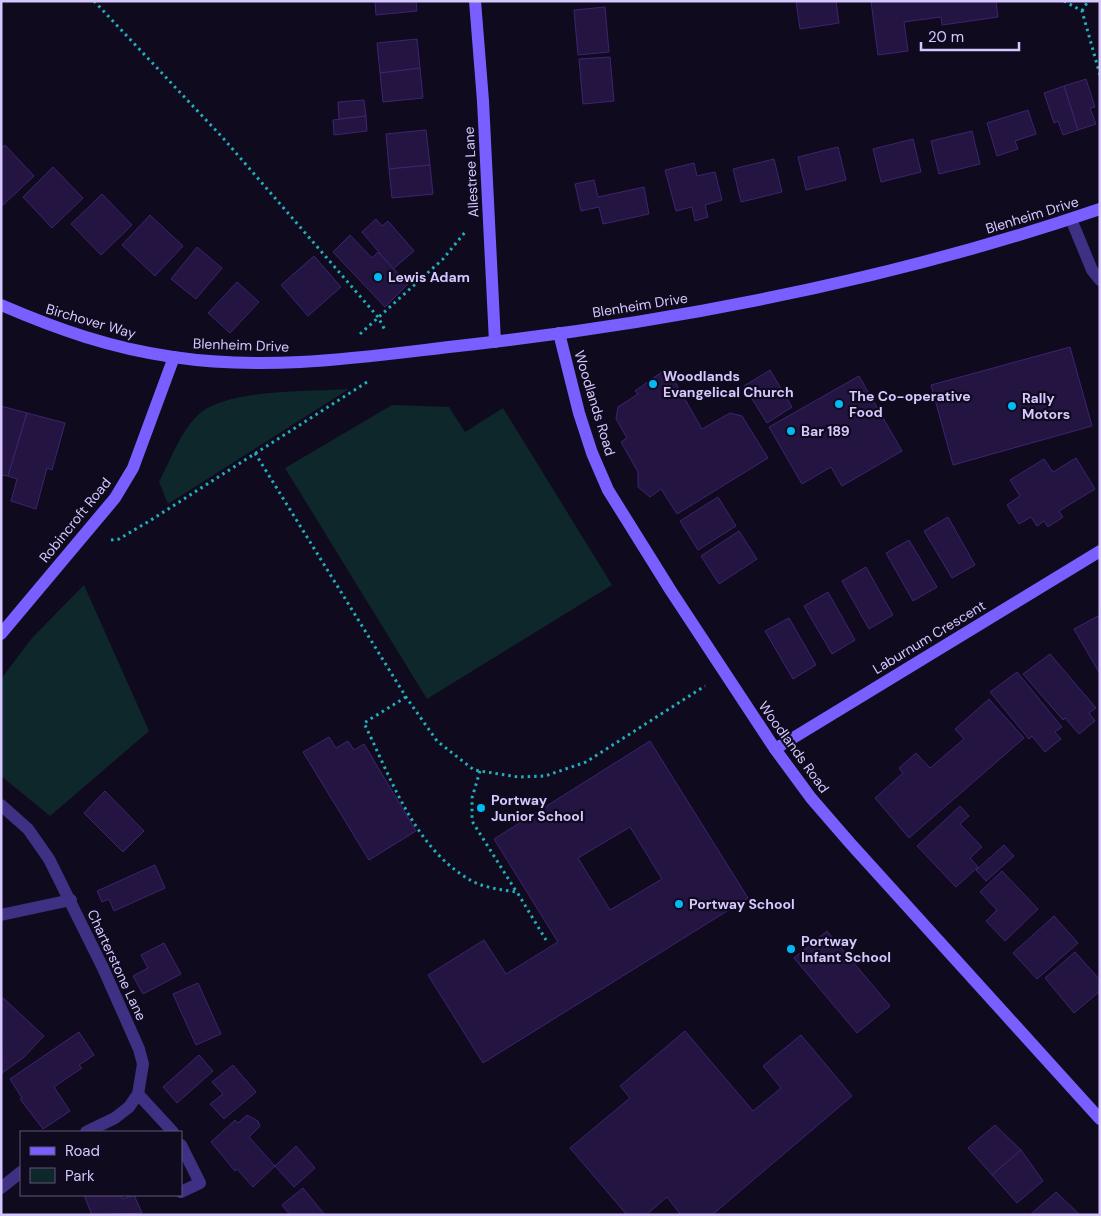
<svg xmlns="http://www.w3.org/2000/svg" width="1101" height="1216" font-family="'DM Sans',sans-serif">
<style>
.green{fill:#0d272a}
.building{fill:#241442;stroke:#3d2470;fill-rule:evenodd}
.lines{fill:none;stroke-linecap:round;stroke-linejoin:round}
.path{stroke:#21afba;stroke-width:3;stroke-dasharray:2.5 4;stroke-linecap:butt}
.lane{stroke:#3e3083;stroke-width:12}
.street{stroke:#3e3083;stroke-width:12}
.secondary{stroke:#795fff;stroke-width:12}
.poi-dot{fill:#00baf3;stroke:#100a1f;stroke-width:2}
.labels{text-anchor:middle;stroke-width:4.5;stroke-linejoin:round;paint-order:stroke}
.street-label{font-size:14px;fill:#d6c8ff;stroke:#100a1f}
.poi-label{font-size:14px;font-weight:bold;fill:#d6c8ff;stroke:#100a1f;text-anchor:start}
</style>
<rect width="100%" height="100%" fill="#100a1f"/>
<g class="green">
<path d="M349 389 168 504 159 482C170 461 180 433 197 416 225 388 309 392 349 389Z"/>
<polygon points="392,405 449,407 465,432 503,408 612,585 427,699 285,468"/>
<polygon points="84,585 149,731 50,816 1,776 1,679 32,638"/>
</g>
<g class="building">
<polygon points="375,1 416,1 417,11 376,15"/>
<polygon points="796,1 836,1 839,23 800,29"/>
<polygon points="871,1 996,1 998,17 942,25 941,17 904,22 908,51 878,55"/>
<polygon points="605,7 609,52 578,55 574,10"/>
<polygon points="417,39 420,68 380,73 377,43"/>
<polygon points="610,57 614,101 583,104 579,59"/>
<polygon points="420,68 423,98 383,102 380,73"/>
<polygon points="1086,79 1095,107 1090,108 1096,124 1078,130 1064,86"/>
<polygon points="1064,86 1078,130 1063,135 1058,121 1054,123 1044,93"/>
<polygon points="364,100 366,116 339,119 338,102"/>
<polygon points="1028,110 1036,134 1015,141 1018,149 997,156 987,123"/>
<polygon points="366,116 367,131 334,135 333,120"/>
<polygon points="426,130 430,165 389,169 386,134"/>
<polygon points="972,131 980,164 939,174 931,141"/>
<polygon points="913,139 921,172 881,182 873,149"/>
<polygon points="5,145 34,176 3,205 1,203 1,148"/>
<polygon points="838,147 846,180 806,190 798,157"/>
<polygon points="774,159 782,192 741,202 733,169"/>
<polygon points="694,163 697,176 715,172 722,200 705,205 708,217 695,221 692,207 676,211 665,170"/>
<polygon points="430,165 433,194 392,198 389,169"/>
<polygon points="53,167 83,198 52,228 23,197"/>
<polygon points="594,180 598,197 644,187 649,214 603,224 599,207 581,211 575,184"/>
<polygon points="102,194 132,225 101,255 71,224"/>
<polygon points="150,215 183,246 155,276 122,245"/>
<polygon points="376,219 382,226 388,221 414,251 393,269 362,232"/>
<polygon points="350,235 372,258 378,252 408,284 385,307 333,252"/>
<polygon points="197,247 222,268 196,299 171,279"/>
<polygon points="314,256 341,287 308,316 281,285"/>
<polygon points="237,282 259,302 230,333 208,313"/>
<polygon points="1070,347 1092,426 953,465 931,385"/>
<polygon points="770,370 792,407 767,423 744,386"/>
<polygon points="662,372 670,373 702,429 730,413 742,416 768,458 677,514 661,489 650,497 638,487 638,472 621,442 627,438 616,419 618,407 638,394 635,391"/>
<polygon points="859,376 902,451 842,486 831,467 802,484 769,427"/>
<polygon points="1,406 27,413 8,476 1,475"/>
<polygon points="27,413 65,423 52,470 47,468 36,509 11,501 17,479 8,476"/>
<polygon points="1076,458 1095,489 1059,511 1063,517 1048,527 1044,521 1037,526 1031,517 1019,524 1007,505 1020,496 1010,480 1044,459 1053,472"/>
<polygon points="718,497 736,526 698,550 680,521"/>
<polygon points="948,517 975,565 952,578 924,531"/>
<polygon points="739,531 757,559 719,584 701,556"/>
<polygon points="909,540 937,587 913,601 886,553"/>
<polygon points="866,567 893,615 869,629 842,581"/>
<polygon points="828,592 855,640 832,654 804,606"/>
<polygon points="1098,616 1100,619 1100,674 1074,629"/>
<polygon points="789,618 816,665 793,679 765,631"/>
<polygon points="1050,654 1096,708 1089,713 1095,721 1079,734 1065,718 1063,720 1023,674"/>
<polygon points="1017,672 1062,727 1055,732 1061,739 1045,752 1032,736 1029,739 990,692"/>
<polygon points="989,699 1024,738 909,838 875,798 903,773 899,768 916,753 930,768 964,739 955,729"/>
<polygon points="329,737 336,748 348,741 354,750 364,744 416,831 369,860 303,752"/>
<path d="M650 741 748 898 483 1063 428 975 484 940 506 974 558 942 494 839ZM630 827 662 879 610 910 578 858Z"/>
<polygon points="105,791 144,831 123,852 84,813"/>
<polygon points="960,806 969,816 960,824 982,847 970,858 978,867 956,887 917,846"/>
<polygon points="1004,845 1014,856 986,881 976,870"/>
<polygon points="155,865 165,888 114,911 109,899 102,902 97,891"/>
<polygon points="1002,871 1038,909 1005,941 986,921 997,910 980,892"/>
<polygon points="1054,916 1078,943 1037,979 1013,953"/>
<polygon points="827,931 890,1006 857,1033 794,958"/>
<polygon points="164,943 181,974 143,994 133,976 148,968 141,955"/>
<polygon points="1075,952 1100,980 1100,991 1074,1013 1045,978"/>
<polygon points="198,983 221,1034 196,1045 173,994"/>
<polygon points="1,996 44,1036 23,1058 2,1073"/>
<polygon points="685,1031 753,1111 781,1088 763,1066 801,1035 852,1096 712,1215 681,1215 667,1197 646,1215 627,1215 570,1148 630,1098 620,1086"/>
<polygon points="79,1032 94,1055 79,1065 82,1068 54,1087 70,1111 43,1129 20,1099 22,1098 10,1079"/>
<polygon points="199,1055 213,1071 177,1103 163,1087"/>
<polygon points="233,1065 256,1092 224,1119 210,1104 223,1094 212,1082"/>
<polygon points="247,1115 258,1121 260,1126 249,1137 275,1166 253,1187 237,1169 235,1171 211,1142 235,1120 238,1123"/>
<polygon points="995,1125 1021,1150 992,1175 968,1148"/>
<polygon points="296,1146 315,1168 294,1187 275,1166"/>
<polygon points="1021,1150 1043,1181 1017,1203 992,1175"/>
<polygon points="303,1188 325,1215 290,1215 282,1205"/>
<polygon points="1056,1192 1080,1215 1030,1215"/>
<polygon points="84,1195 121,1195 123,1199 134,1195 142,1213 92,1215"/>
</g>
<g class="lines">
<g class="path">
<polyline points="94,1 223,138 378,317 386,332"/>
<polyline points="1064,1 1082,11 1100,75"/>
<polyline points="1082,11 1088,1"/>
<polyline points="360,334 443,259 466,231"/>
<polyline points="255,453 406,697 437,741 474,770 518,777 545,776 586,762 705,686"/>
<polyline points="111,540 119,539 151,520 367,382"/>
<path d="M406 697 364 723C391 778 415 850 472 881 485 888 503 890 517 892L546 940"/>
<polyline points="480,771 472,798 472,821 516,891"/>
</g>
<polyline class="lane" points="1071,219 1092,270 1100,280"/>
<g class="street">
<polyline points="1,805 28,829 49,859 103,968 139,1049 143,1064 138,1094 129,1107 115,1118 86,1132"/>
<polyline points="1,915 71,900"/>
<polyline points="138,1094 173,1132"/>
<polyline points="181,1145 200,1183 181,1192"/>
<polyline points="1,1188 21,1172"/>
</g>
<g class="secondary">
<polyline points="475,1 483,101 495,342"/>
<path d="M1 305C59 330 111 348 173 357 268 371 356 358 449 347 670 323 889 281 1100 209"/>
<polyline points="559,333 579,413 592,453 608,490 671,591 775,749 811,798 850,843 1100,1119"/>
<polyline points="1,634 115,498 133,468 174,357"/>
<polyline points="775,749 1100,551"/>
</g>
</g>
<g class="poi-dot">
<circle cx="378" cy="277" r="5"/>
<circle cx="653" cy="384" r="5"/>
<circle cx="839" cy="404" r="5"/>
<circle cx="1012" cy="406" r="5"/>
<circle cx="791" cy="431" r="5"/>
<circle cx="481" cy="808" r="5"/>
<circle cx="679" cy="904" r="5"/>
<circle cx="791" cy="949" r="5"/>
</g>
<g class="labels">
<g class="street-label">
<text transform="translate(471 172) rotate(-93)" y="5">Allestree Lane</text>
<text transform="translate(1032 215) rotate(-17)" y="5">Blenheim Drive</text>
<text transform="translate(640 305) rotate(-9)" y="5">Blenheim Drive</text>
<text transform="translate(91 321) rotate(16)" y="5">Birchover Way</text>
<text transform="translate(241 345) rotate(2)" y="5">Blenheim Drive</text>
<text transform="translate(595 403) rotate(73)" y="5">Woodlands Road</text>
<text transform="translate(75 520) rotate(-51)" y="5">Robincroft Road</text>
<text transform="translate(929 637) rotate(-31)" y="5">Laburnum Crescent</text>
<text transform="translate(794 747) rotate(54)" y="5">Woodlands Road</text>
<text transform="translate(117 965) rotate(65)" y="5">Charterstone Lane</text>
</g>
<g class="poi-label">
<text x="388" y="282">Lewis Adam</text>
<text x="663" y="381">Woodlands<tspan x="663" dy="16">Evangelical Church</tspan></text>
<text x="849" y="401">The Co-operative<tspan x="849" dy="16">Food</tspan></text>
<text x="1022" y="403">Rally<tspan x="1022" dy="16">Motors</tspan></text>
<text x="801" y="436">Bar 189</text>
<text x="491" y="805">Portway<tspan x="491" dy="16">Junior School</tspan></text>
<text x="689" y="909">Portway School</text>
<text x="801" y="946">Portway<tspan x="801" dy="16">Infant School</tspan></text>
</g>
</g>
<rect width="1101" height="1216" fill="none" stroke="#d6c8ff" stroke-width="5"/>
<rect x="20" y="1131" width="162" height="65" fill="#100a1f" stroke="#5f5679"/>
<rect x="30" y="1147" width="25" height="8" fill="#795fff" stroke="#5f5679"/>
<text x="65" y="1156" font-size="15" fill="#d6c8ff">Road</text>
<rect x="30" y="1168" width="25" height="15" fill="#0d272a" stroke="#5f5679"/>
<text x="65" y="1181" font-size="15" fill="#d6c8ff">Park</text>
<path d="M921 42v8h98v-8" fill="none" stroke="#d6c8ff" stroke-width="2.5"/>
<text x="928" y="42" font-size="15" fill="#d6c8ff" stroke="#100a1f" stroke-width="4" paint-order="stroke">20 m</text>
</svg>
